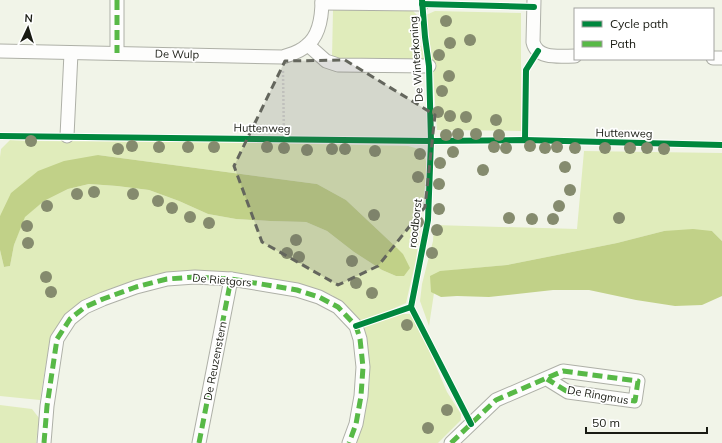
<svg xmlns="http://www.w3.org/2000/svg" width="722" height="443" font-family="Mulish,sans-serif">
<style>
.green{fill:#e0ecbb}
.water{fill:#c1d188}
.lines{fill:none;stroke-linecap:round;stroke-linejoin:round}
.minor-casing{stroke:#aeb0a7;stroke-width:15}
.path{stroke:#d7d8d4;stroke-width:2.5;stroke-dasharray:2 2;stroke-linecap:butt}
.minor{stroke:#fdfdfc;stroke-width:13}
.quiet{stroke:#58b947;stroke-width:5;stroke-dasharray:10 5;stroke-linecap:butt}
.cycleway-casing{stroke:#fff;stroke-width:8}
.cycleway{stroke:#00873e;stroke-width:6}
.tree{fill:#858b6e}
.marked{fill:#64665d;fill-opacity:0.2;stroke:#64665d;stroke-width:3;stroke-dasharray:8 5;stroke-linejoin:round}
.labels{text-anchor:middle;stroke-width:3.5;stroke-linejoin:round;paint-order:stroke}
.street-label{font-size:11px;fill:#181a12;stroke:#fff}
</style>
<rect width="100%" height="100%" fill="#f1f4e8"/>
<g class="green">
<polygon points="333,10 412,10 419,17 420,42 425,59 332,58"/>
<polygon points="435,11 521,13 521,131 437,130 432,58 426,15"/>
<polygon points="10,140 31,141 211,142 408,146 423,150 427,165 422,214 416,260 406,303 390,310 359,321 352,312 332,295 298,283 258,276 212,273 146,278 109,289 77,306 60,323 49,345 40,400 0,396 0,250 4,267 10,266 14,245 24,217 44,201 68,189 89,184 117,186 149,190 179,201 208,214 236,219 270,221 306,222 327,231 354,252 382,270 396,276 397,248 346,200 317,184 98,155 0,216 0,223 0,157 1,149"/>
<polygon points="584,151 722,153 722,241 712,231 664,231 617,243 507,265 454,270 431,291 434,293 429,326 420,301 422,284 433,241 434,225 577,229"/>
<path d="M401 314H410L416 320 447 392 461 414V420L438 443H354C362 419 371 395 370 370 369 358 363 336 365 327Z"/>
<polygon points="0,405 32,409 39,418 36,443 0,443"/>
</g>
<g class="water">
<polygon points="98,155 317,184 346,200 397,248 403,254 410,268 404,276 396,276 382,270 354,252 327,231 306,222 270,221 236,219 208,214 179,201 149,190 117,186 89,184 68,189 44,201 25,217 14,245 10,266 4,267 0,250 0,216 11,193 38,171 64,161"/>
<polygon points="693,229 712,231 722,241 722,296 702,305 675,306 636,300 589,290 553,290 489,297 457,296 441,297 431,292 430,276 440,271 507,265 617,243 664,231"/>
</g>
<g class="lines">
<g class="minor-casing">
<g id="minor">
<polyline points="117,0 117,53"/>
<path d="M534 0 533 42C537 60 561 56 575 56"/>
<polyline points="322,3 422,4"/>
<polyline points="308,45 326,61 338,65 429,66"/>
<path d="M0 51 283 57C291 54 300 52 306 46 320 36 322 16 322 0"/>
<polyline points="713,58 722,58"/>
<polyline points="67,136 71,53"/>
<polyline points="44,443 47,406 57,339 70,319 85,307 103,299 136,287 167,279 195,277 231,279 297,290 319,297 338,307 356,326 360,339 363,367 361,396 356,424 349,443"/>
<polyline points="199,443 231,279"/>
<polyline points="451,443 496,400 563,371 638,381 635,401 568,392 547,379"/>
</g>
</g>
<polyline class="path" points="283,71 284,139"/>
<use href="#minor" class="minor"/>
<g class="quiet">
<polyline points="117,0 117,53"/>
<polyline points="44,443 47,406 57,339 70,319 85,307 103,299 136,287 167,279 195,277 231,279 297,290 319,297 338,307 356,326 360,339 363,367 361,396 356,424 349,443"/>
<polyline points="199,443 231,279"/>
<polyline points="451,443 496,400 563,371 638,381 635,401 568,392 547,379"/>
</g>
<g class="cycleway-casing">
<g id="cycleway">
<polyline points="422,4 534,7"/>
<polyline points="0,136 431,141 525,140 722,145"/>
<polyline points="525,140 526,70 538,51"/>
<polyline points="411,307 428,220 431,141 429,66 425,37 422,0"/>
<polyline points="356,326 411,307 471,424"/>
</g>
</g>
<use href="#cycleway" class="cycleway"/>
</g>
<g class="tree">
<circle cx="446" cy="21" r="6"/>
<circle cx="470" cy="40" r="6"/>
<circle cx="450" cy="43" r="6"/>
<circle cx="439" cy="55" r="6"/>
<circle cx="449" cy="76" r="6"/>
<circle cx="442" cy="91" r="6"/>
<circle cx="438" cy="112" r="6"/>
<circle cx="450" cy="116" r="6"/>
<circle cx="466" cy="117" r="6"/>
<circle cx="496" cy="120" r="6"/>
<circle cx="458" cy="134" r="6"/>
<circle cx="476" cy="134" r="6"/>
<circle cx="446" cy="135" r="6"/>
<circle cx="499" cy="135" r="6"/>
<circle cx="31" cy="141" r="6"/>
<circle cx="132" cy="146" r="6"/>
<circle cx="530" cy="146" r="6"/>
<circle cx="159" cy="147" r="6"/>
<circle cx="188" cy="147" r="6"/>
<circle cx="214" cy="147" r="6"/>
<circle cx="267" cy="147" r="6"/>
<circle cx="494" cy="147" r="6"/>
<circle cx="557" cy="147" r="6"/>
<circle cx="284" cy="148" r="6"/>
<circle cx="506" cy="148" r="6"/>
<circle cx="545" cy="148" r="6"/>
<circle cx="575" cy="148" r="6"/>
<circle cx="605" cy="148" r="6"/>
<circle cx="630" cy="148" r="6"/>
<circle cx="647" cy="148" r="6"/>
<circle cx="118" cy="149" r="6"/>
<circle cx="332" cy="149" r="6"/>
<circle cx="345" cy="149" r="6"/>
<circle cx="664" cy="149" r="6"/>
<circle cx="307" cy="150" r="6"/>
<circle cx="375" cy="151" r="6"/>
<circle cx="453" cy="152" r="6"/>
<circle cx="420" cy="154" r="6"/>
<circle cx="440" cy="163" r="6"/>
<circle cx="565" cy="167" r="6"/>
<circle cx="483" cy="170" r="6"/>
<circle cx="418" cy="177" r="6"/>
<circle cx="439" cy="184" r="6"/>
<circle cx="570" cy="190" r="6"/>
<circle cx="94" cy="192" r="6"/>
<circle cx="77" cy="194" r="6"/>
<circle cx="133" cy="194" r="6"/>
<circle cx="158" cy="201" r="6"/>
<circle cx="47" cy="206" r="6"/>
<circle cx="559" cy="206" r="6"/>
<circle cx="172" cy="208" r="6"/>
<circle cx="439" cy="209" r="6"/>
<circle cx="374" cy="215" r="6"/>
<circle cx="190" cy="217" r="6"/>
<circle cx="509" cy="218" r="6"/>
<circle cx="619" cy="218" r="6"/>
<circle cx="532" cy="219" r="6"/>
<circle cx="553" cy="219" r="6"/>
<circle cx="418" cy="222" r="6"/>
<circle cx="209" cy="223" r="6"/>
<circle cx="27" cy="226" r="6"/>
<circle cx="437" cy="230" r="6"/>
<circle cx="296" cy="240" r="6"/>
<circle cx="28" cy="243" r="6"/>
<circle cx="287" cy="253" r="6"/>
<circle cx="432" cy="253" r="6"/>
<circle cx="299" cy="257" r="6"/>
<circle cx="352" cy="261" r="6"/>
<circle cx="46" cy="277" r="6"/>
<circle cx="356" cy="283" r="6"/>
<circle cx="51" cy="292" r="6"/>
<circle cx="372" cy="293" r="6"/>
<circle cx="407" cy="325" r="6"/>
<circle cx="447" cy="410" r="6"/>
<circle cx="428" cy="428" r="6"/>
</g>
<path class="marked" d="M345 60 435 115 425 207 378 266 338 285 262 242 234 166 285 61Z"/>
<g class="labels">
<g class="street-label">
<text transform="translate(177 54) rotate(1)" y="4">De Wulp</text>
<text transform="translate(416 59) rotate(-94)" y="4">De Winterkoning</text>
<text transform="translate(262 128) rotate(1)" y="4">Huttenweg</text>
<text transform="translate(624 133) rotate(1)" y="4">Huttenweg</text>
<text transform="translate(415 223) rotate(-83)" y="4">roodborst</text>
<text transform="translate(222 280) rotate(5)" y="4">De Rietgors</text>
<text transform="translate(215 361) rotate(-79)" y="4">De Reuzenstern</text>
<text transform="translate(598 395) rotate(10)" y="4">De Ringmus</text>
</g>
</g>
<rect x="574" y="8" width="140" height="52" fill="#ffffff" stroke="#a3a3a0"/>
<rect x="582" y="21" width="20" height="6" fill="#00873e" stroke="#a3a3a0"/>
<text x="610" y="28" font-size="12" fill="#181a12">Cycle path</text>
<rect x="582" y="41" width="20" height="6" fill="#58b947" stroke="#a3a3a0"/>
<text x="610" y="48" font-size="12" fill="#181a12">Path</text>
<g transform="translate(28 28) rotate(4)" stroke="#ffffff" stroke-width="3" paint-order="stroke">
<path d="M0-3L7 15L0 10L-7 15Z" fill="#181a12"/>
<text y="-6" font-size="11" font-weight="bold" text-anchor="middle" fill="#181a12">N</text>
</g>
<path d="M586 427v6h121v-6" fill="none" stroke="#181a12" stroke-width="2"/>
<text x="592" y="427" font-size="12" fill="#181a12" stroke="#ffffff" stroke-width="3" paint-order="stroke">50 m</text>
</svg>
